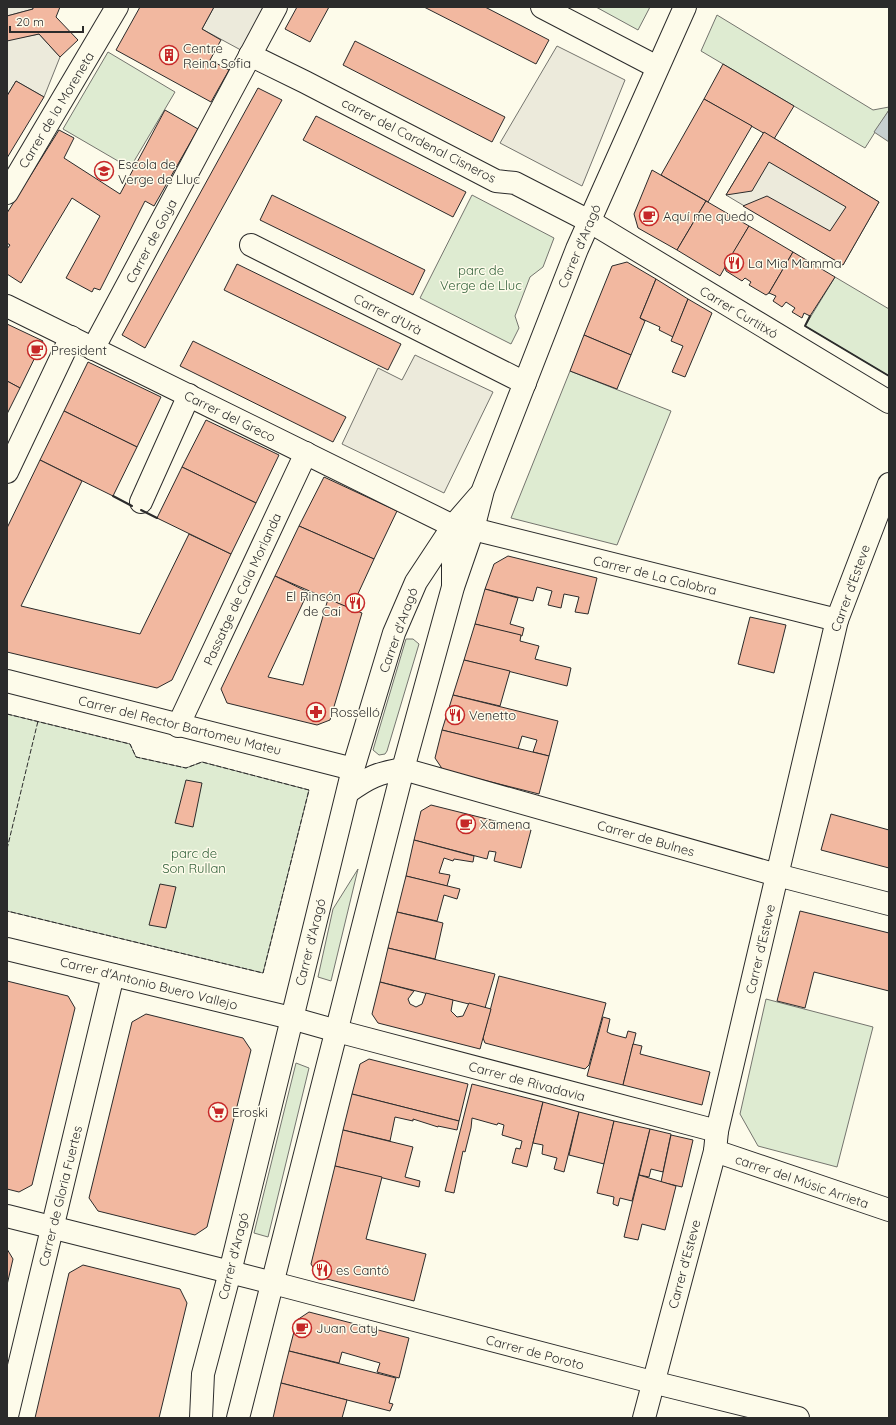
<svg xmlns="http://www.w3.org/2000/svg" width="896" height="1425" font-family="Quicksand,sans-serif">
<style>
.green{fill:#deebd1;stroke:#74746e}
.parking{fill:#eceadb;stroke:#74746e}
.water{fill:#c7d0d0;stroke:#74746e}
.building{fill:#f2b8a0;stroke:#2b2b2b}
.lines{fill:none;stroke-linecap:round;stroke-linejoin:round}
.minor-casing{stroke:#2b2b2b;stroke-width:24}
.tertiary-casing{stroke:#2b2b2b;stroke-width:24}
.primary-casing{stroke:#2b2b2b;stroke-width:24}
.minor{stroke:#fdfbea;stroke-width:22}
.tertiary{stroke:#fdfbea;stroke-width:22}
.primary{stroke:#fdfbea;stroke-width:22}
.fence{stroke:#2b2b2b;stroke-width:1;stroke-dasharray:5 2;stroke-linecap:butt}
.wall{stroke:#2b2b2b;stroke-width:2}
.labels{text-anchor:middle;stroke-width:3;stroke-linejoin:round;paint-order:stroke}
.poi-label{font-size:13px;fill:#2b2b2b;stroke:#fdfbea;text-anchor:start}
.street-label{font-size:13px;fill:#2b2b2b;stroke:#fdfbea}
.park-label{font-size:13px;fill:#34623c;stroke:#fdfbea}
</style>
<rect width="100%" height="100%" fill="#fdfbea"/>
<g class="green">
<polygon points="596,7 650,7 638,30"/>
<polygon points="717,15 873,110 889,107 889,110 865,148 701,51"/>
<polygon points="108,52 175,92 130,168 63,129"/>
<polygon points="472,195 554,238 543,267 530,277 515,316 519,328 511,344 420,298"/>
<polygon points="835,277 889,309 889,376 805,326"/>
<polygon points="570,371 671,411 617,545 511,518"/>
<polygon points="406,639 413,639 419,644 387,751 385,754 379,755 373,750"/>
<polygon points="7,714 130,744 136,757 186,768 202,762 309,790 263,973 7,911"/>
<polygon points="358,869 331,981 318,977 333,909"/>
<polygon points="766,999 873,1027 837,1167 758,1146 740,1114"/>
<polygon points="296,1063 309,1068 268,1237 254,1233"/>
</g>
<g class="parking">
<polygon points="7,7 33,7 33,9 7,16"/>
<polygon points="214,7 276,7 250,55 202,29"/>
<polygon points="39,34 60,57 44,97 16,81 7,96 7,40"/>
<polygon points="557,46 625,80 582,186 500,143"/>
<polygon points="764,132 879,202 843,265 726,195"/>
<polygon points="415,355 493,392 444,493 342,444 378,368 402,380"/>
</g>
<polygon class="water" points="889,110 889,142 874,132"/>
<g class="building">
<polygon points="33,7 60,7 56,17 78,40 60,57 39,34 7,41 7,16 33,9"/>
<polygon points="140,7 214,7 202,29 221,40 210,60 229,70 211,102 116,50"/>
<polygon points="297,7 329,7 310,42 285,29"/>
<polygon points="424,7 485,7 549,40 536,64"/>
<polygon points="355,41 505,117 492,142 343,65"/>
<polygon points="723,64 794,106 774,139 704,99"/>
<polygon points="16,81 44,97 7,158 7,96"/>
<polygon points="258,88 282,100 145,348 122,335"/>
<polygon points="704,99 752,126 708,202 661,175"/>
<polygon points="165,110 198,129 154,206 145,201 100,290 94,288 92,292 66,278 100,216 72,198 21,283 7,274 7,249 10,245 7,243 7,213 59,130 74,138 64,158 120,194"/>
<polygon points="316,116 466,192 453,217 303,140"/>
<polygon points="764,132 879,202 843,265 743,206 767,196 830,231 846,207 769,162 752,191 726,195"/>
<polygon points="652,170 706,201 677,250 638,228 634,214"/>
<polygon points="272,195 425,270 413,295 260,220"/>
<polygon points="706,201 749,226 720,276 677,250"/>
<polygon points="749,226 793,252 769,293 766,295 749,285 751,282 745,278 742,281 726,271 725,266"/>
<polygon points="793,252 835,277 810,316 804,313 802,318 792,312 795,308 786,302 782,307 773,301 776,296 769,293"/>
<polygon points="627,262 656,279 640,318 645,321 631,355 584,335 612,266"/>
<polygon points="237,264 401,344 388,370 224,290"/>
<polygon points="656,279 688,299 673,337 659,330 660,327 640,318"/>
<polygon points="688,299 712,313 685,377 672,372 683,346 671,341"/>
<polygon points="7,324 43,341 20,388 7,381"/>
<polygon points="584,335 631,355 617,389 570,371"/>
<polygon points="193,341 346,417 333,442 180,366"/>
<polygon points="88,362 161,397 137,447 64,411"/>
<polygon points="7,381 20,388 7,414"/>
<polygon points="64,411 137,447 113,496 40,460"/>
<polygon points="206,420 279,455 256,503 182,467"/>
<polygon points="40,460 82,481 21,606 140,634 189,534 231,554 172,680 157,688 7,652 7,528"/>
<polygon points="182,467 256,503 231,554 157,518"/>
<polygon points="324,477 397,511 374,559 299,526"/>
<polygon points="299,526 374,559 351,609 275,576"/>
<polygon points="508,556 597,578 588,614 575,612 579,597 564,594 561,608 548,605 552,591 537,587 533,601 485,589 494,564"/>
<polygon points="275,576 308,592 268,677 303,685 328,599 362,613 330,720 317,725 227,703 221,689"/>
<polygon points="485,589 518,598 510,624 524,628 522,636 475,624"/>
<polygon points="750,617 786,625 774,673 738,664"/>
<polygon points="475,624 521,635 520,641 539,646 535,659 571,668 567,686 464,660"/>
<polygon points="464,660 510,671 500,706 453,695"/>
<polygon points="453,695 558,721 549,756 533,752 537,740 522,736 518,749 442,730"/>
<polygon points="442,730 549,756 539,794 443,770 435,758"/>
<polygon points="186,780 202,783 193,827 175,823"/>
<polygon points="431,805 531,830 521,868 494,861 496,852 489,851 487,859 414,840 421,811"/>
<polygon points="831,814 889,830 889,868 821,850"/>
<polygon points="414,840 474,856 473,862 454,859 453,861 444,858 439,873 450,875 447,886 406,876"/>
<polygon points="406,876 460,889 457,899 444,895 437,921 397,912"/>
<polygon points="160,884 176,887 166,928 149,925"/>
<polygon points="800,911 889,933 889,991 814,972 805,1008 777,1001"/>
<polygon points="397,912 443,923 435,959 388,948"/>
<polygon points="388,948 495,974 485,1008 380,982"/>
<polygon points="499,976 606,1003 589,1065 585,1069 485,1043 483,1038"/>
<polygon points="7,981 68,996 75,1008 32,1185 19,1192 7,1189"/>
<polygon points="380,982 414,991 408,999 410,1004 416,1007 422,1004 426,993 453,1000 451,1011 457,1017 463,1016 469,1003 491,1009 480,1049 378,1023 372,1014"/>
<polygon points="146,1014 243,1038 251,1050 207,1227 195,1235 98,1211 89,1198 132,1022"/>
<polygon points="603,1017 610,1019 607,1032 611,1034 626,1038 628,1031 636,1033 623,1085 587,1076"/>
<polygon points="633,1044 642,1046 640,1054 710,1072 702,1105 623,1085"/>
<polygon points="369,1059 468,1084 459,1121 352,1094 360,1064"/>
<polygon points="472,1084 543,1102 527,1167 512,1163 516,1148 520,1149 522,1141 502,1135 504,1125 498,1123 497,1125 472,1118 471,1128 465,1152 463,1151 454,1193 445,1191"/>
<polygon points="352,1094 459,1121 457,1130 438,1126 438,1127 413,1119 413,1121 395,1117 390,1141 343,1130"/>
<polygon points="543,1102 579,1112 564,1172 554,1169 557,1158 542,1154 543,1145 533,1143"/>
<polygon points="579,1112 614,1121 604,1164 569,1155"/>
<polygon points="614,1121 650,1129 632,1201 620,1198 618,1206 613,1204 614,1197 597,1193"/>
<polygon points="650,1129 671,1134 663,1172 651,1169 649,1177 639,1175"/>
<polygon points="343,1130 413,1147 405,1177 420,1181 419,1187 335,1166"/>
<polygon points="671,1135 693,1140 682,1187 661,1182"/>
<polygon points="335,1166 382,1177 366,1239 426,1254 414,1301 319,1277 311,1264"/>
<polygon points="639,1175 676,1186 665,1230 642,1224 638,1240 624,1237"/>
<polygon points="7,1249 13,1259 7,1285"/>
<polygon points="83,1265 180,1289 187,1303 159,1418 35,1418 69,1273"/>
<polygon points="309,1312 409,1338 399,1378 377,1372 380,1363 342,1352 339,1363 289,1351 297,1320"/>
<polygon points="289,1351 396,1378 389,1403 393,1404 390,1411 281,1383"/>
<polygon points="281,1383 347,1400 342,1418 273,1418"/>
</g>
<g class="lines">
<g class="minor-casing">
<g id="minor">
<polyline points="542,7 657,67"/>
<polyline points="250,55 305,82 496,181 515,183 589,221 889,402"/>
<polyline points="7,193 117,7"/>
<polyline points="251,245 525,383"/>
<polyline points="7,306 453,526"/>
<polyline points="93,349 276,7"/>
<polyline points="7,472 71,337"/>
<polyline points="141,502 189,395"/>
<polyline points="473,529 837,620"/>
<polyline points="7,681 353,769"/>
<polyline points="178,726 306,453"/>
<polyline points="403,769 777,875 889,904"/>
<polyline points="7,949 291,1018"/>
<polyline points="337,1031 717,1131"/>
<polyline points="715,1151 889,1210"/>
<polyline points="7,1216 230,1272"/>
<polyline points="273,1283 652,1382 798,1418"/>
<polyline points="7,1416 113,975"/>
<polyline points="644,1418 715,1151 717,1131 837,620 889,484"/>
</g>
</g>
<g class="tertiary-casing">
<g id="tertiary">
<polyline points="453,526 453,586"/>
<polyline points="291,1018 337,1031"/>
</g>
</g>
<g class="primary-casing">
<g id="primary">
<path d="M348 792C369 777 378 773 403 769"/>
<polyline points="230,1272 273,1283"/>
<polyline points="201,1418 203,1374 230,1272 353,769 394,633 416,582 453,526 479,496"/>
<polyline points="238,1418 403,769 453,587 473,529 483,490 577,249 685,7"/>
</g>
</g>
<use href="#minor" class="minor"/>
<use href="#tertiary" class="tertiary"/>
<use href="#primary" class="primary"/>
<g class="fence">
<polyline points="7,714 130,744 136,757 186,768 202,762 309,790 263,973 7,911"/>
<polyline points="7,849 38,721"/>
</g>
<g class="wall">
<polyline points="810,316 805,326 889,376"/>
<polyline points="113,496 132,506"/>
<polyline points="141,510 157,518"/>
</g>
</g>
<defs>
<g id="building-ring" transform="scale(1)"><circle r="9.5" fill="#fdfbea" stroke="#c62828" stroke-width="1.5"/><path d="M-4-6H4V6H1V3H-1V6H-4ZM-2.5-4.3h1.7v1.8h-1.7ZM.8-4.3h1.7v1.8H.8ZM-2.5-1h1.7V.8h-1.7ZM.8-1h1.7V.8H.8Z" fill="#c62828"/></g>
<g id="school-ring" transform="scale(1)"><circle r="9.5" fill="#fdfbea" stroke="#c62828" stroke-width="1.5"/><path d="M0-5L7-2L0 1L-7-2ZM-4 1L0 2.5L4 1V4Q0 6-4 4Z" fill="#c62828"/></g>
<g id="cafe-ring" transform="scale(1)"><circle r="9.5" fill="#fdfbea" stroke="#c62828" stroke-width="1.5"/><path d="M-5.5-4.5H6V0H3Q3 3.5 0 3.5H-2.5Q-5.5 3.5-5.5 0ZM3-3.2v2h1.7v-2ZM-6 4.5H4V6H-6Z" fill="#c62828"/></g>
<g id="restaurant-ring" transform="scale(1)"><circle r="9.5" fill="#fdfbea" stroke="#c62828" stroke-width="1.5"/><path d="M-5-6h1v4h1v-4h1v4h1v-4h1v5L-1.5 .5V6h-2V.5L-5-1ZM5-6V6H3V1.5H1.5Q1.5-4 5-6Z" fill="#c62828"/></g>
<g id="pharmacy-ring" transform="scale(1)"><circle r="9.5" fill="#fdfbea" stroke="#c62828" stroke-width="1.5"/><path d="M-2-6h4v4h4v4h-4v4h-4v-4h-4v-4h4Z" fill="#c62828"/></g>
<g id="supermarket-ring" transform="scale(1)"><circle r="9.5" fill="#fdfbea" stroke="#c62828" stroke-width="1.5"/><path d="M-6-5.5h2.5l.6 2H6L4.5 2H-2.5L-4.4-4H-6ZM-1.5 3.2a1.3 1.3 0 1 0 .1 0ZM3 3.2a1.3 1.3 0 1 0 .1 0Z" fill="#c62828"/></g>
</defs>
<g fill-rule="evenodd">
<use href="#building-ring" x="169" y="55"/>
<use href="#school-ring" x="104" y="171"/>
<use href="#cafe-ring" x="649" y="216"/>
<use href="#restaurant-ring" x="734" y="263"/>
<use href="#cafe-ring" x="37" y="350"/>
<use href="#restaurant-ring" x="355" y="603"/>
<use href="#pharmacy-ring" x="316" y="712"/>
<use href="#restaurant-ring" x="455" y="715"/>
<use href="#cafe-ring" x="466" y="824"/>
<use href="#supermarket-ring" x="218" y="1112"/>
<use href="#restaurant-ring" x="322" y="1270"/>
<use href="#cafe-ring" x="302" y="1328"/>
</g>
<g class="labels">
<g class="poi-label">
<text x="183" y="53">Centre<tspan x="183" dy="15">Reina Sofia</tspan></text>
<text x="118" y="169">Escola de<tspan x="118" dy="15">Verge de Lluc</tspan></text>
<text x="663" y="221">Aquí me quedo</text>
<text x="748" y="268">La Mia Mamma</text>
<text x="51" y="355">President</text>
<text x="341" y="601" text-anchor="end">El Rincón<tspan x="341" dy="15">de Cai</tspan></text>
<text x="330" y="717">Rosselló</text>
<text x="469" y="720">Venetto</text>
<text x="480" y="829">Xamena</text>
<text x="232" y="1117">Eroski</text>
<text x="336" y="1275">es Cantó</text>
<text x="316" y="1333">Juan Caty</text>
</g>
<g class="street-label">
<text transform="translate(56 110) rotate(-59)" y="5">Carrer de la Moreneta</text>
<text transform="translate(419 140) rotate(27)" y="5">carrer del Cardenal Cisneros</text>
<text transform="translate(151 241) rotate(-62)" y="5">Carrer de Goya</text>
<text transform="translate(579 246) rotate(-67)" y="5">Carrer d'Aragó</text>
<text transform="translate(739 312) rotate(31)" y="5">Carrer Curtitxó</text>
<text transform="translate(388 314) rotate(27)" y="5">Carrer d'Urà</text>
<text transform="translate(230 416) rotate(26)" y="5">Carrer del Greco</text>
<text transform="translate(655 575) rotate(14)" y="5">Carrer de La Calobra</text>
<text transform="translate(850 588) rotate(-70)" y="5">Carrer d'Esteve</text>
<text transform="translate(242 589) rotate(-65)" y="5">Passatge de Cala Morlanda</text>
<text transform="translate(398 630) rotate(-70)" y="5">Carrer d'Aragó</text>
<text transform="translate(180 725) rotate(14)" y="5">Carrer del Rector Bartomeu Mateu</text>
<text transform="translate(646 838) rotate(16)" y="5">Carrer de Bulnes</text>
<text transform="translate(310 942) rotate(-76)" y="5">Carrer d'Aragó</text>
<text transform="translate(760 949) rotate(-77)" y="5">Carrer d'Esteve</text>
<text transform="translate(149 983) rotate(14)" y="5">Carrer d'Antonio Buero Vallejo</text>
<text transform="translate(527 1081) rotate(15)" y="5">Carrer de Rivadavia</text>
<text transform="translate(802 1181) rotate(19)" y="5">carrer del Músic Arrieta</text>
<text transform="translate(60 1196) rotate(-76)" y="5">Carrer de Gloria Fuertes</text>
<text transform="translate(233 1256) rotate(-76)" y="5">Carrer d'Aragó</text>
<text transform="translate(684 1264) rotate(-75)" y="5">Carrer d'Esteve</text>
<text transform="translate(535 1352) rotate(15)" y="5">Carrer de Poroto</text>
</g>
<g class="park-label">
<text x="481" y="275">parc de<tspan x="481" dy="15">Verge de Lluc</tspan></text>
<text x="194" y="858">parc de<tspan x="194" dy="15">Son Rullan</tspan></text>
</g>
</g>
<rect width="896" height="1425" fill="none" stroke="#2b2b2b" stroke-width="16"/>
<path d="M10 26v6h73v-6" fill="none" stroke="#2b2b2b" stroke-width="2"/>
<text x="16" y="26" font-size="12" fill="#2b2b2b" stroke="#fdfbea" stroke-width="3" paint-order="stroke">20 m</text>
</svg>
